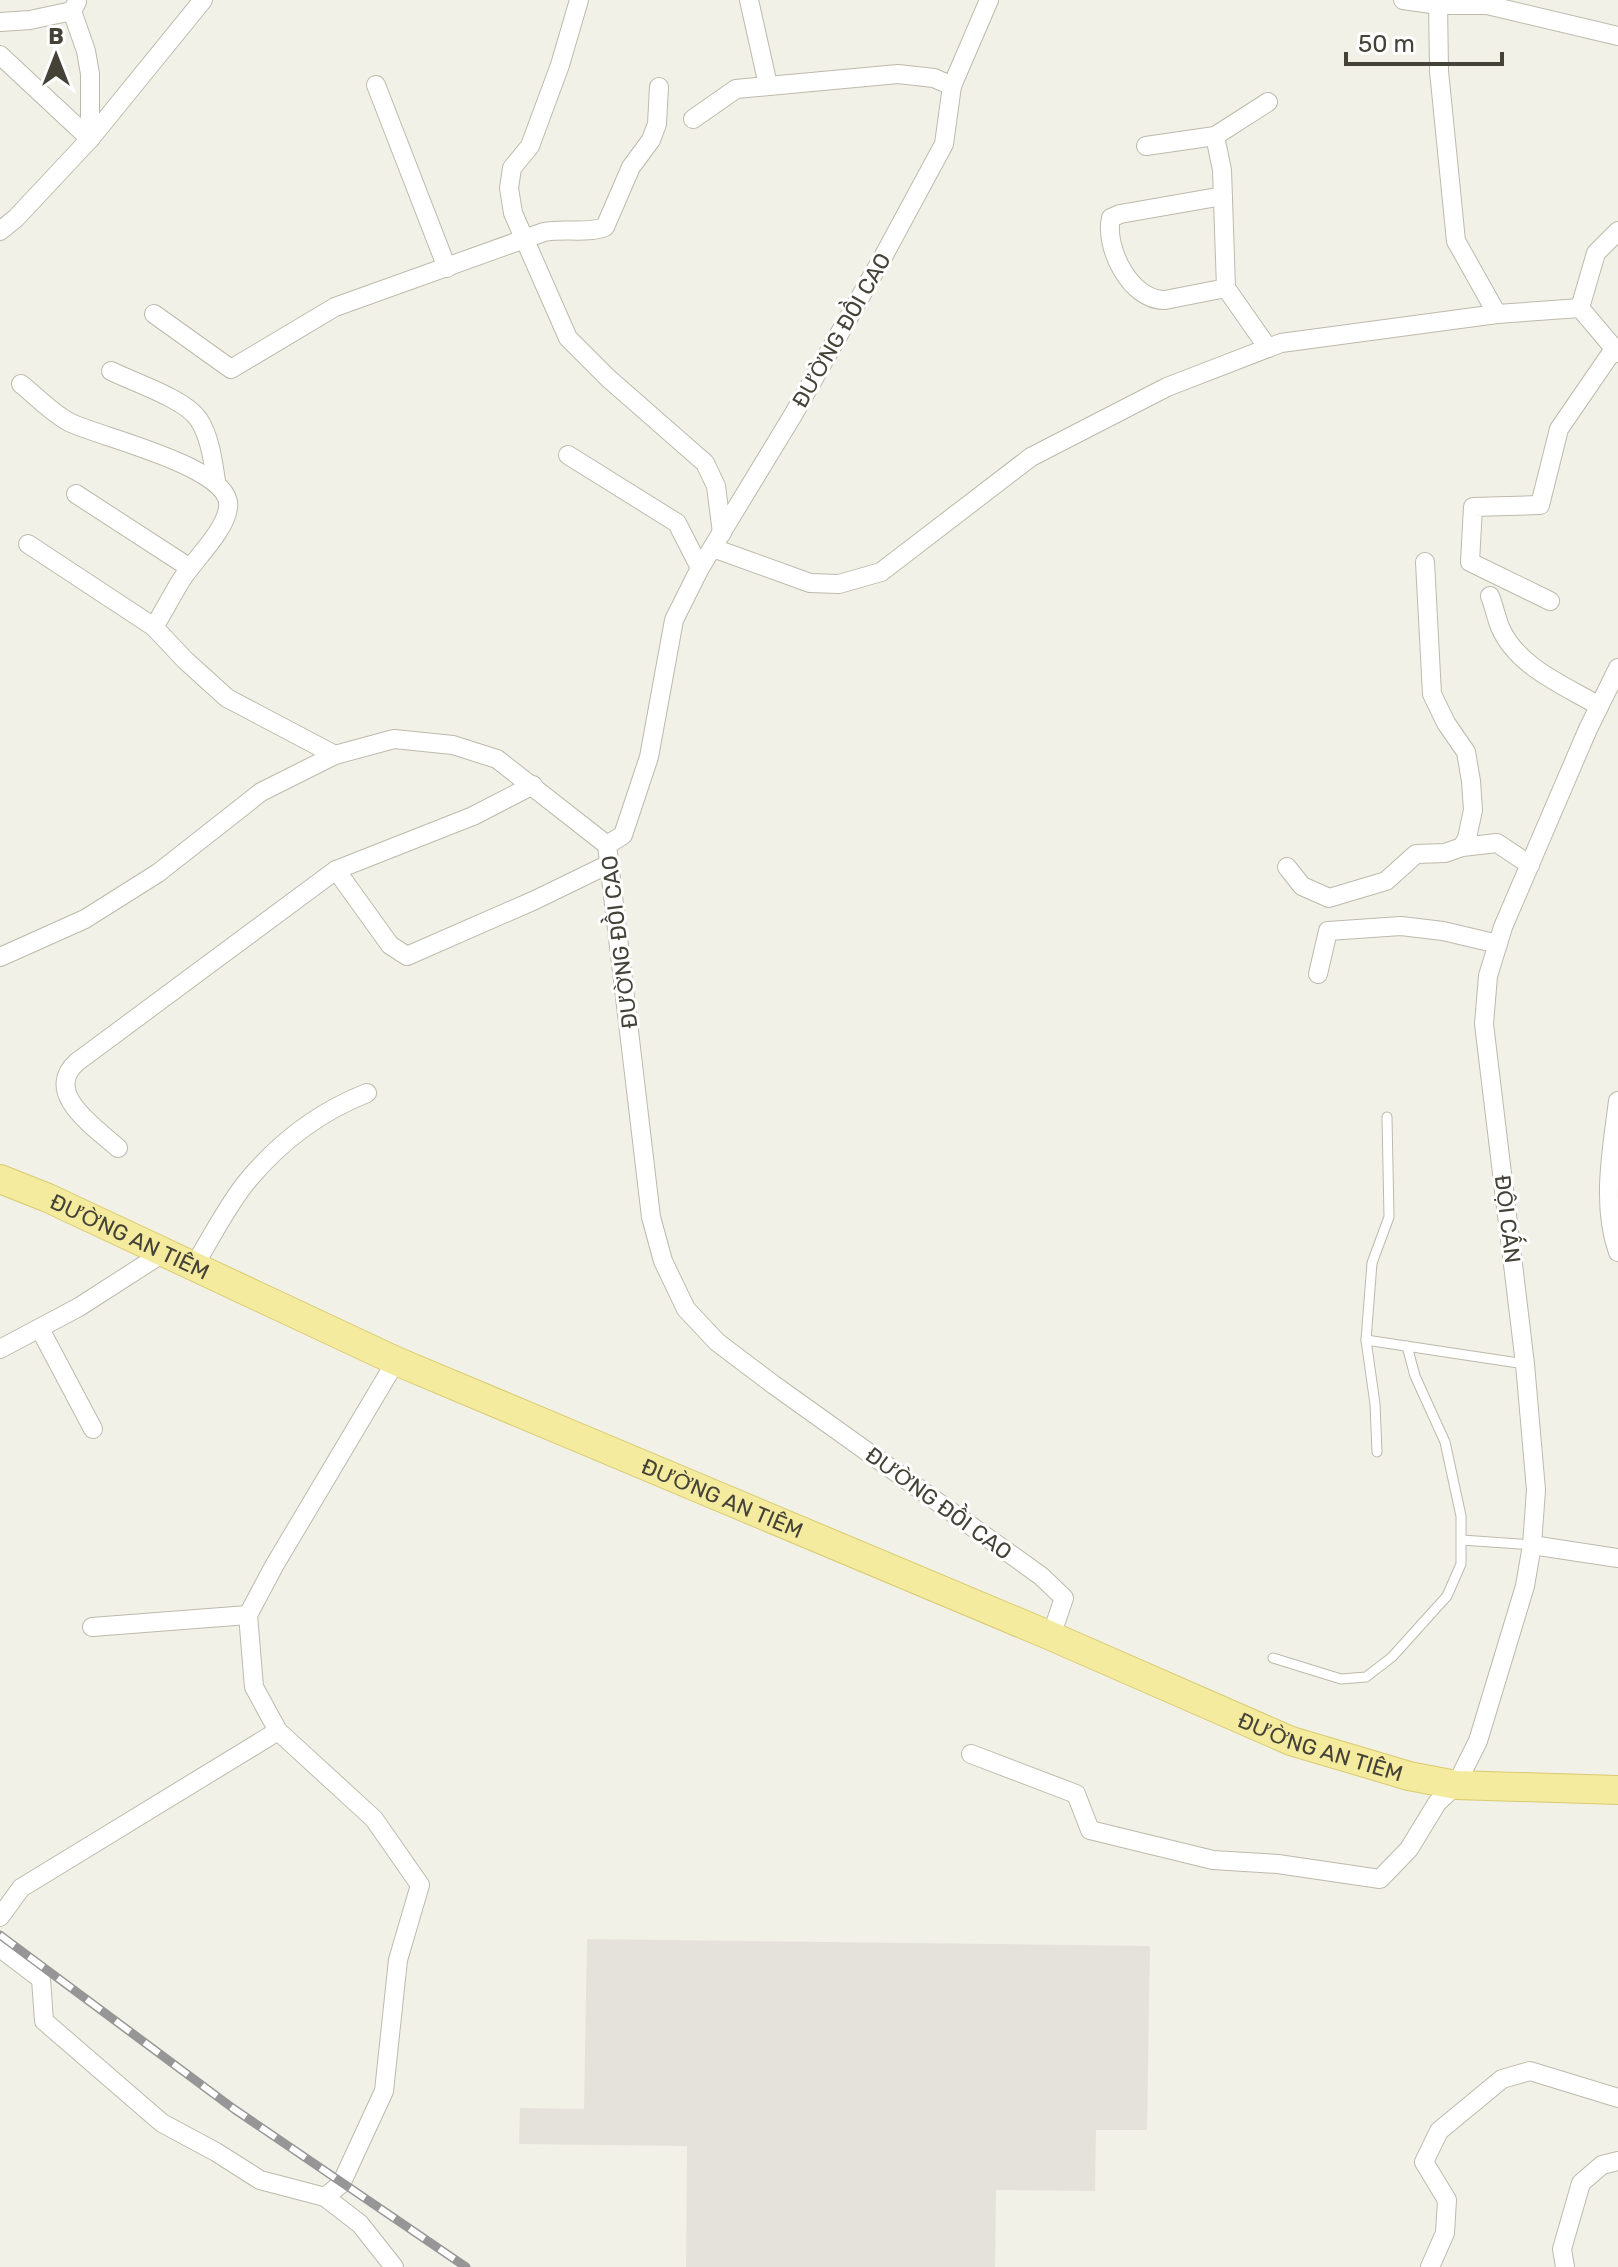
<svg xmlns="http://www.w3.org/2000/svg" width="1618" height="2267" font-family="Rubik,sans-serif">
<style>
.industrial{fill:#e5e2dc}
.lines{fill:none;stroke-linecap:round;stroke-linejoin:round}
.lane-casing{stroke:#bdbaab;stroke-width:11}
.street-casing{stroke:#bdbaab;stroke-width:20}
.primary-casing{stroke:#d9cb6f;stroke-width:30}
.lane{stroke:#fff;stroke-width:9}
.street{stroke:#fff;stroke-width:18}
.primary{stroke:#f5eb9e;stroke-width:28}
.rail-casing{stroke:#969696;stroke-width:9}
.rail{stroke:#fff;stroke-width:6;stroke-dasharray:18;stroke-linecap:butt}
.labels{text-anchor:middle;stroke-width:6;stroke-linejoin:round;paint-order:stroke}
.street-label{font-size:22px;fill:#454237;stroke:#fff}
</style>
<rect width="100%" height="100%" fill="#f2f1e8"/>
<polygon class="industrial" points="587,1939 1150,1946 1147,2130 1096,2130 1095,2191 996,2190 995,2267 686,2267 687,2146 519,2144 520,2108 584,2109"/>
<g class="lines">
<g class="lane-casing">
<g id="lane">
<polyline points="1366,1340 1525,1364"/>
<polyline points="1377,1452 1375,1404 1366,1340 1372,1263 1389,1217 1387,1117"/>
<polyline points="1462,1540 1532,1545"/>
<polyline points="1273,1658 1341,1679 1366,1677 1392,1657 1447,1596 1461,1564 1461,1516 1445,1442 1415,1376 1407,1346"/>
</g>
</g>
<g class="street-casing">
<g id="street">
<polyline points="579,0 560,65 530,146 512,168 509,188 513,213 568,338 608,378 705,463 716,486 722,533"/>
<polyline points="749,0 768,85"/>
<polyline points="989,0 952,86 944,144 883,257 793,415 700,568 674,620 649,757 623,835 607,845 651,1217 663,1261 686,1309 717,1342 774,1385 1041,1576 1064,1598 1051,1636"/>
<polyline points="1403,0 1439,5 1487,5 1618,36"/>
<polyline points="1438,0 1439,71 1456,241 1497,314"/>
<polyline points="72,11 86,51 90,74 90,139"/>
<polyline points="0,22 30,20 72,11 77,2"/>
<polyline points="0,55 90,139"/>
<polyline points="376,85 447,268"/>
<polyline points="693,119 736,89 898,74 934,78 952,86"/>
<polyline points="1215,136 1222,170 1226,288 1268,348"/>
<polyline points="1146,146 1215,136 1268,102"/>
<path d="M1223 196 1120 214 1111 218C1104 248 1131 301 1165 300L1226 288"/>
<polyline points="0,231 16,218 90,139 203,0"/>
<polyline points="1580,308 1596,253 1618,231"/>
<path d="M154 314 231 369 335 307 544 232C564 228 587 234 605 227L631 167 651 140 657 124 659 87"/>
<path d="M111 371C133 382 186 399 199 420 210 437 213 461 216 481"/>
<path d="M21 384C36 396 52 413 69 422 98 437 235 467 228 508 225 531 195 559 182 579 172 595 164 611 154 627L185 660 227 698 335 755"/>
<polyline points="568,455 677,523 700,568"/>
<polyline points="76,494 190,568"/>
<polyline points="28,544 154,627"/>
<polyline points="713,548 810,583 839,584 881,572 1031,457 1167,387 1281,343 1497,314 1580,308 1618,353"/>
<polyline points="1425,562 1432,694 1446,723 1466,752 1471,781 1473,810 1467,838 1462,847"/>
<path d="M1490 596C1494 606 1496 617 1500 627 1517 667 1564 685 1599 706"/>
<polyline points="1550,601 1470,562 1473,507 1540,505 1559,429 1614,349"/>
<polyline points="1287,867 1302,886 1329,898 1386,881 1416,854 1445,853 1462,847 1497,843 1530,865"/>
<polyline points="336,870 390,945 407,956 535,900 609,864"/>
<polyline points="0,957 85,919 158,873 261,792 335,755 394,739 453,745 497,759 607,845"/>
<polyline points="1318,974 1328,931 1401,926 1443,931 1498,944"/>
<path d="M1618 1101C1612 1149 1601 1205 1618 1252"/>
<path d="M118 1148C96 1128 42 1093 77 1062L336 870 473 816 533 785"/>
<path d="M193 1267C211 1239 227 1205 249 1179 281 1141 321 1111 367 1093"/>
<polyline points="40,1329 93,1429"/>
<polyline points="0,1349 79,1307 163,1253"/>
<polyline points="1532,1545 1618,1558"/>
<polyline points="92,1627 248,1615"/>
<polyline points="971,1754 1076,1794 1090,1830 1213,1860 1278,1864 1380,1879 1409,1849 1437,1803 1456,1785 1478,1741 1525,1586 1532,1545 1536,1490 1525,1364 1484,1024 1488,976 1503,927 1588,729 1618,668"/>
<polyline points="0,1917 21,1888 278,1731"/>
<polyline points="0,1948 41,1979 44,2021 162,2123 216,2152 260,2180 325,2197 341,2184 384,2091 398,1960 420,1885 374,1819 278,1731 254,1687 248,1615 274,1566 396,1361"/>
<polyline points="325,2197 360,2224 394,2267"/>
<polyline points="1430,2267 1445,2233 1447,2200 1424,2162 1439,2131 1502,2079 1530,2071 1618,2098"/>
<polyline points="1565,2267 1562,2249 1581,2183 1602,2165 1618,2161"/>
</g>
</g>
<g class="primary-casing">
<g id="primary">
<path id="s1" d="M0 1179 48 1198 396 1361 1051 1636 1291 1741 1409 1776 1456 1785 1618 1790"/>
</g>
</g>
<use href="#lane" class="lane"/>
<use href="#street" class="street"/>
<use href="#primary" class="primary"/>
<g class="rail-casing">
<polyline id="rail" points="0,1935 234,2109 466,2267"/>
</g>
<use href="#rail" class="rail"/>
</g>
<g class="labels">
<g class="street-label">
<text transform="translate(841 330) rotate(-60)" y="8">ĐƯỜNG ĐỒI CAO</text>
<text transform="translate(619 942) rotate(-97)" y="8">ĐƯỜNG ĐỒI CAO</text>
<text transform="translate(1508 1219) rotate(83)" y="8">ĐỘI CẤN</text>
<text dy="8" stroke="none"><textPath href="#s1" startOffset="142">ĐƯỜNG AN TIÊM</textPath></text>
<text dy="8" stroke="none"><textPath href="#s1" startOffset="790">ĐƯỜNG AN TIÊM</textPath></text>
<text transform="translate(939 1503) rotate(36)" y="8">ĐƯỜNG ĐỒI CAO</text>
<text dy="8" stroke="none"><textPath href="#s1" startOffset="1438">ĐƯỜNG AN TIÊM</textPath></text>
</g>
</g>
<g transform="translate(56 56)" stroke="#ffffff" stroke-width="6" paint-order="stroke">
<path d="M0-6L14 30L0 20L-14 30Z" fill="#454237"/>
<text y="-12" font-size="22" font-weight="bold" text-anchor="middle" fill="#454237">B</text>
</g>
<path d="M1346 52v12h156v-12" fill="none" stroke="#454237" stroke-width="4"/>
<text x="1358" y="52" font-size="24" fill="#454237" stroke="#ffffff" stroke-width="6" paint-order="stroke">50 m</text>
</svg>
